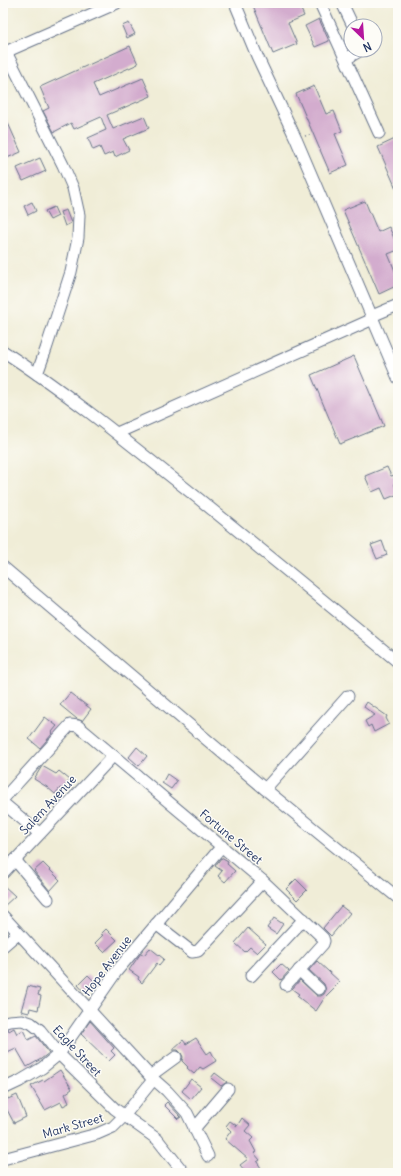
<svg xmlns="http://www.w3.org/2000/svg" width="401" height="1176" font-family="Delius,sans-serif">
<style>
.building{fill:#d3acce}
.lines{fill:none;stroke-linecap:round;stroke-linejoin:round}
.minor-casing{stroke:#667288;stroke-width:13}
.path{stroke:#667288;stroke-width:1.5;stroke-dasharray:1 3;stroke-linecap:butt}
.minor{stroke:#fff;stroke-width:11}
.labels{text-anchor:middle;stroke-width:3;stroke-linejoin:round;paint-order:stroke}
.street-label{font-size:12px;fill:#1b2f5e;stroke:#fdfcf7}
</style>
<rect width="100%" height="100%" fill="#fdfcf7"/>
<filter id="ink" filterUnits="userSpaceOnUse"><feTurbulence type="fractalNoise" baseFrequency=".025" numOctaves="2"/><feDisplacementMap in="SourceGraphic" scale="8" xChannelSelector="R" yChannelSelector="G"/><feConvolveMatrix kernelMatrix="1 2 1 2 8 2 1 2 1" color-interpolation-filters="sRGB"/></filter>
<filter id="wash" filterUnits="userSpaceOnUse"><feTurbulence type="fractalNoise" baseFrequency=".012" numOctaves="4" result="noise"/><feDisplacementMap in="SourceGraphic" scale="16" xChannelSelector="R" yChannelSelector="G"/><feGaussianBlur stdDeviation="0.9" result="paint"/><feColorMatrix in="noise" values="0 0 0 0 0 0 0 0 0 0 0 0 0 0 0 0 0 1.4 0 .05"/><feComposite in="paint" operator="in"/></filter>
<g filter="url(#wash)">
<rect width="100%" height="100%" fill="#f0edd7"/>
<g id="blocks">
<g class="building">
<polygon points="252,3 298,3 304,16 288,23 297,44 273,54"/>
<polygon points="319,19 329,41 315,47 305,26"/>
<polygon points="129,23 135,34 127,38 122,26"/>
<polygon points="130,46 138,64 93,84 99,97 143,78 151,96 107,115 113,129 144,116 149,128 123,139 129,150 115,157 113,152 104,156 100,147 93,150 88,138 106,130 101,117 74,129 71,123 54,132 43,111 49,108 40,87"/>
<polygon points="314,86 326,114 334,111 342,131 335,134 348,165 330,173 296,94"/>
<polygon points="3,112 21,152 7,158 3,148"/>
<polygon points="395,139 398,147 398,193 378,147"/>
<polygon points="40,158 46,171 23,181 17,168"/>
<polygon points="365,201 378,232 389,227 398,247 398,250 388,254 398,278 398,285 379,294 343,210"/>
<polygon points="32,202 36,211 28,215 24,206"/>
<polygon points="54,207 58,216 50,220 45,211"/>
<polygon points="66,210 71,223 65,226 60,212"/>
<polygon points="354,356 384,426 340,444 311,375"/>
<polygon points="387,467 391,476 395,475 398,482 394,483 398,494 386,499 381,488 372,492 365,476"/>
<polygon points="382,541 387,555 377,559 371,545"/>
<polygon points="70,693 91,709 82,721 77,719 60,705"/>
<polygon points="367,702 387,716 386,718 389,724 374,732 371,725 368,727 365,721 375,715 364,707"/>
<polygon points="45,717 57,726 52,732 53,733 40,748 29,739"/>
<polygon points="137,747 147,756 139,766 129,757"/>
<polygon points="42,766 56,774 59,771 70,780 62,789 60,788 55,794 47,787 34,779"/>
<polygon points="167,774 177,781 171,789 162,783"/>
<polygon points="221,858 228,862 227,864 235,871 225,882 218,876 222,871 215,866"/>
<polygon points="43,863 60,880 50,891 34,871"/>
<polygon points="296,879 307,890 297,900 286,889"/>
<polygon points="3,885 15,896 3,907"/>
<polygon points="341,906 350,913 331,936 323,928"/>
<polygon points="274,918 283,924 276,934 267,928"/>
<polygon points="248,928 266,944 257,953 250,947 245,952 235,943"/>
<polygon points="106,929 117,940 104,952 95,943 103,935 101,934"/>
<polygon points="150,948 164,959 159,965 157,963 142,983 138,979 139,977 129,970 141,953 144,955"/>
<polygon points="317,961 340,982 325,997 316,1011 297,996 299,994 292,989 300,980 317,996 321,996 324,994 326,990 324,984 309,970"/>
<polygon points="281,964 289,971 281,980 273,972"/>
<polygon points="88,975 96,983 85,993 78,985"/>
<polygon points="28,986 40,989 38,995 41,996 38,1010 30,1008 29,1013 21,1011"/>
<polygon points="90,1021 114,1048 111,1051 115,1055 109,1061 81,1034"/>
<polygon points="14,1028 17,1034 23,1030 28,1040 36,1036 49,1053 41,1059 27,1067 16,1048 3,1054 3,1030 8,1029 9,1031"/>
<polygon points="196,1038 207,1054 211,1051 216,1061 203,1069 200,1067 194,1074 187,1068 188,1067 182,1061 183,1057 181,1053 178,1050 172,1050 183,1040 186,1044"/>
<polygon points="60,1070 72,1089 65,1094 69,1103 63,1106 61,1102 45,1110 31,1086 43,1080 44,1081"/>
<polygon points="215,1073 227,1082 221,1086 211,1078"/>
<polygon points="191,1079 201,1087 191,1099 182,1091"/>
<polygon points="6,1095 8,1099 17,1095 26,1117 14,1123 5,1106 3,1107 3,1096"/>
<polygon points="167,1102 181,1117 178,1119 164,1105"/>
<polygon points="242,1118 250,1125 245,1131 253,1138 250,1141 256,1152 254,1153 260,1160 257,1162 261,1168 254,1173 248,1173 245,1171 240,1165 248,1159 225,1139 231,1131 226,1126 230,1121 237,1126"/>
</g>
</g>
</g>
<g filter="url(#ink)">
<use href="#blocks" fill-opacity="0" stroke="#667288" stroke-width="1"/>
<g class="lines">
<g class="minor-casing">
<g id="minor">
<polyline points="235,3 257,56 296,139 398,378"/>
<polyline points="320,3 379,133"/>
<polyline points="342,3 353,26"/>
<polyline points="6,52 63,165 73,188 79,215 78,238 71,272 46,349 37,374"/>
<polyline points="3,53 117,3"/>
<polyline points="346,59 361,50"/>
<polyline points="372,316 398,305"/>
<path d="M3 351C72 396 135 448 199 499 265 553 332 607 398 662"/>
<polyline points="117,433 373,319"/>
<polyline points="3,567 265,789 398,898"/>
<polyline points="265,789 348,696"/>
<polyline points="3,799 70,725 78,726 263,881 323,938 324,941 323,944 286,985"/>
<polyline points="3,803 39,833"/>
<polyline points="15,860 48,899"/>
<polyline points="3,873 113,756"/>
<polyline points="3,916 150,1076 167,1091 187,1113 208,1156"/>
<polyline points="156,924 192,952 198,951 263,881"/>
<polyline points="3,946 18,933"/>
<polyline points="299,970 319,989"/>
<polyline points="251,976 304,919"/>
<polyline points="3,1023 9,1021 22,1020 31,1023 40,1030 59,1054 115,1109 157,1139 184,1173"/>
<polyline points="150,1076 176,1057"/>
<polyline points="3,1089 20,1081 42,1068 59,1054 116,972 222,846"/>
<polyline points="194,1129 228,1089"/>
<polyline points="3,1159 97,1134 113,1127 124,1116 153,1080"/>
</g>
</g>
<polyline class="path" points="305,136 312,134"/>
<use href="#minor" class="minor"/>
</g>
</g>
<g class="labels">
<g class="street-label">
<text transform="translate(48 805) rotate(-47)" y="4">Salem Avenue</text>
<text transform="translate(231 837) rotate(40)" y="4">Fortune Street</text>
<text transform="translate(107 966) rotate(-53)" y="4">Hope Avenue</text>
<text transform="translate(77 1051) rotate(47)" y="4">Eagle Street</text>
<text transform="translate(73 1126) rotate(-16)" y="4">Mark Street</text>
</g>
</g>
<rect width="401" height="1176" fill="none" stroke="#fdfcf7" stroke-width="16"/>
<g transform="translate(363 38) rotate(155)"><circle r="19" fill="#fdfcf7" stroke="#a3aaba"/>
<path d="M0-3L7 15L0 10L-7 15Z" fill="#b5179e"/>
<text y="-6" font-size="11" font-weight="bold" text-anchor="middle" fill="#1b2f5e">N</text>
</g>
</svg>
